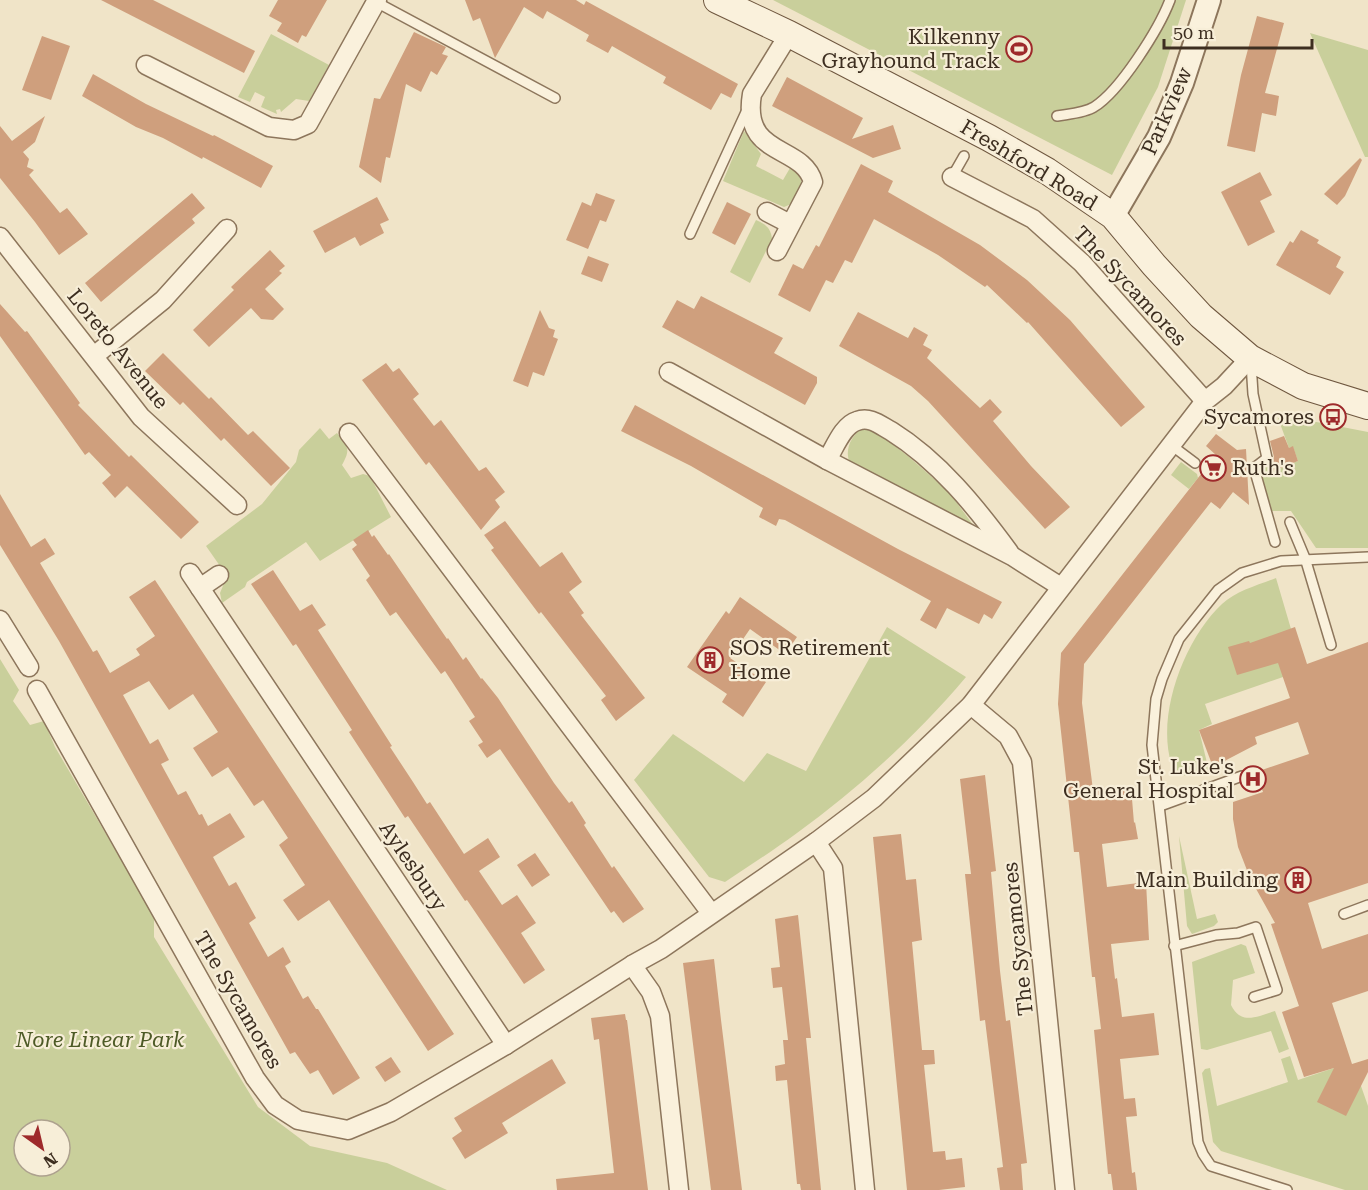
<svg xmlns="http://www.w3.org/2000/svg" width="1368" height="1190" font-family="'Roboto Serif',serif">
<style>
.green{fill:#c9cf9b;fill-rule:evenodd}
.building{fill:#cf9f7d}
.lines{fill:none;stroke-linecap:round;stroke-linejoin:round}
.service-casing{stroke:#8d765c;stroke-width:12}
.minor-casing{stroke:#8d765c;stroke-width:21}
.tertiary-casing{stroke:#8d765c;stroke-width:26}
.secondary-casing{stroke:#6f573f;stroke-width:28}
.service{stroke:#faf1dc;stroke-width:9}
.minor{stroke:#faf1dc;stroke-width:18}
.tertiary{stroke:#faf1dc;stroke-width:22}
.secondary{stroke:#faf1dc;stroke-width:26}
.labels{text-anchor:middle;stroke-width:4.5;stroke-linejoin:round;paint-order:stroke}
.poi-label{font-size:21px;fill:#3d2e20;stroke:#f7eed8;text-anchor:end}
.street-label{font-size:21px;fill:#3d2e20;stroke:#f7eed8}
.park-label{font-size:21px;font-style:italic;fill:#4d5a26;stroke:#f7eed8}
</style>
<rect width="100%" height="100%" fill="#f0e4c8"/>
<g class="green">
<polygon points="773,0 1186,0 1158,87 1112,175"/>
<polygon points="1310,33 1368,50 1368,157 1365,157"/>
<polygon points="271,34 329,65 309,101 296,99 281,112 280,109 276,110 277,114 261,107 265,97 255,92 250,102 238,97"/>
<path d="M744 131 761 154 756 166 783 180 790 168C809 177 803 201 784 207L723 181Z"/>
<path d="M756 220C765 224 771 228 772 239L750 283 730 272Z"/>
<polygon points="1278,418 1301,419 1368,432 1368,548 1316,548 1291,511 1271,511 1260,473 1269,460 1273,471 1298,461 1293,447 1289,448"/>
<path d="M863 427 872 428 909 457 949 492 976 529 850 463C844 450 851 436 863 427Z"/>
<path d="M320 428 329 439 337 433C348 447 351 449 342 465L351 478 363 474 370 476 391 517 320 561 306 542 247 582 245 587 222 603 220 593 227 576 206 546 262 504 296 462 299 450Z"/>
<polygon points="1181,462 1197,474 1198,478 1189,489 1171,475"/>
<path d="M1276 578 1291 629 1283 677 1205 704 1212 724 1199 730 1209 771 1187 776 1175 773C1152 724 1183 640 1222 604 1236 591 1258 585 1276 578Z"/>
<path d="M887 627 966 677C917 735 859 788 797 833 774 850 749 866 725 882L709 877 634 780 673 734 744 782 767 753 806 771Z"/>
<path d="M0 659 19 690 13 701 30 725 44 721 55 747 154 916V937L258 1107 310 1146 387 1163 447 1190H0ZM24 1130H60V1166H24Z"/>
<polygon points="1179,836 1197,919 1215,914 1218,922 1214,926 1192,934 1187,926"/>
<path d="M1241 944 1246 946 1255 973 1233 980 1231 1005C1241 1026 1258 1016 1275 1011L1289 1049 1279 1053 1271 1031 1207 1050 1201 1049 1192 962Z"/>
<polygon points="1290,1056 1298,1080 1334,1068 1361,1086 1368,1106 1368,1190 1345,1190 1221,1151 1213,1142 1202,1073 1205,1069 1210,1068 1217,1106 1288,1082 1281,1059"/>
</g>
<g class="building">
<polygon points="101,0 153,0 255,51 244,73"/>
<polygon points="278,0 327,0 306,37 302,35 298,43 277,31 282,23 269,16"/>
<polygon points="465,0 576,0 584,5 586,1 738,84 731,98 721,93 711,110 663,83 666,77 612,46 608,53 586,41 589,35 547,11 543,19 524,7 495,58 480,18 473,21"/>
<polygon points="1257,16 1284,23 1265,93 1279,96 1276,116 1262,113 1255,152 1227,146 1241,75"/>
<polygon points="414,32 446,47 442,54 448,56 437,75 431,71 421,92 406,84 390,158 386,157 381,183 359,167 374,98 380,99"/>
<polygon points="42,36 70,46 51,100 22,90"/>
<polygon points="93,74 146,104 213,136 214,135 273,166 261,188 203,157 202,159 163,138 136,127 82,96"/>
<polygon points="787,77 863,118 852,139 893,125 901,149 873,158 772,106"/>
<polygon points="45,116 35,142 23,152 29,159 27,167 34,170 29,175 60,213 67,208 88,234 59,255 35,222 0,178 0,126 12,141"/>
<polygon points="1360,158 1362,160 1345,196 1337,205 1324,194"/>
<polygon points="861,164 893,181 888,192 980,245 1027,280 1070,320 1145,407 1121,427 1028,322 1027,323 987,285 985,287 938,255 874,219 852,263 845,260 833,283 826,280 810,312 778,295 793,264 803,269 816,245 819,247"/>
<polygon points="1260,172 1272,195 1260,201 1275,232 1248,246 1221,192"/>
<polygon points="192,193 205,208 192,219 195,223 101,302 85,283"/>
<polygon points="596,193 615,200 606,222 600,220 588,249 566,240 582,202 591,206"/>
<polygon points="377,197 389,220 380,224 384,233 360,246 355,237 325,253 313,231"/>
<polygon points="727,202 751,214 735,245 712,233"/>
<polygon points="1301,230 1319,240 1317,243 1341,257 1336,267 1344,272 1330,295 1276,265 1290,241 1293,243"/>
<polygon points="270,250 285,266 279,271 282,273 265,289 284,309 273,320 261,319 251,308 209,347 193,330 234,290 231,287"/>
<polygon points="588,256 609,264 602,282 581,274"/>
<polygon points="701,296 783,338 774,353 817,377 817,383 805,405 662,327 677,300 694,309"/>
<polygon points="0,304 25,332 27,331 80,403 78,405 129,457 131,455 199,522 181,539 127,486 115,498 102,483 111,475 89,452 85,455 0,336"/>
<polygon points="540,310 549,328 555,330 553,337 558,339 544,376 533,372 528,387 513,381"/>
<polygon points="858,312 908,338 914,327 928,335 923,345 932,350 927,358 980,408 990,399 1002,412 993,421 1031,466 1070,507 1045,529 928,401 911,386 839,346"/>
<polygon points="163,353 209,399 211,397 248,435 253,431 290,468 271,486 224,438 221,441 183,402 180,405 145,371"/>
<polygon points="386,363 393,372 399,368 419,394 413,399 434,426 441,420 479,471 486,467 505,492 495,500 500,507 481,530 429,462 426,465 362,380"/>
<polygon points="635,405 898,549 1002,602 992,619 984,614 979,624 947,608 936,629 920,620 931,601 785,520 779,519 776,526 759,517 763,508 691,466 621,431"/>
<polygon points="1216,434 1237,450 1246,449 1249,505 1233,492 1220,509 1211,502 1084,664 1082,703 1093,790 1131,787 1134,823 1135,822 1138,839 1102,844 1107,887 1146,882 1149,940 1111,944 1115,979 1117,978 1122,1017 1154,1013 1159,1055 1120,1059 1124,1099 1135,1098 1137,1116 1126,1117 1132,1173 1135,1172 1137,1190 1113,1190 1111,1174 1108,1174 1094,1030 1101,1029 1098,1004 1095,977 1092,977 1079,852 1074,852 1058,704 1061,653 1216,455 1206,446"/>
<polygon points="1284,436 1289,448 1293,446 1298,461 1273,471 1270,464 1274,457 1270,441"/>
<polygon points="0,494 31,547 45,538 55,554 40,563 93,652 97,650 110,673 140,655 136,649 155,636 129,597 155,580 454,1034 428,1051 329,900 298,921 283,900 305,885 279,845 288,838 263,800 254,806 228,767 212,777 193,748 218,732 193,694 169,710 149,681 123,695 150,744 158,739 169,760 161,764 178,795 186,791 199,815 202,814 208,826 230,813 245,837 213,857 229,886 236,882 256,918 249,923 268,957 283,947 291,962 285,966 303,999 308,996 316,1009 318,1009 360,1078 333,1095 318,1070 310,1074 295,1052 290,1054 59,641 0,545"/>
<polygon points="505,521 540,567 562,552 582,582 569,592 584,613 581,615 645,698 616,721 601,700 606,696 541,612 539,614 491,550 494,548 484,535"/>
<polygon points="368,530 372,537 374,535 388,555 389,554 447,639 448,638 463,660 466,657 481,679 482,678 498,698 554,783 569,803 572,801 586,823 584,825 612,868 614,866 644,909 623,923 614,911 611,913 500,749 487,758 478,745 483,742 469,721 475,717 445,671 441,674 396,612 390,616 366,580 370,576 352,549 357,545 353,540"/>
<polygon points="273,570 300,611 312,604 326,625 318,630 392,746 390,747 413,782 427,804 430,802 464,854 488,838 500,857 479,871 502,905 517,895 536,923 521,933 545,970 524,984 467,900 465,901 408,816 405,818 349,732 352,730 296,644 293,646 251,584"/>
<polygon points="740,597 797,637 785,654 750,629 730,658 766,682 743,717 722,702 727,694 687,667 726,611 729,614"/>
<polygon points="1295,627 1307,664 1368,642 1368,883 1308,903 1322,949 1368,934 1368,991 1332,1003 1352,1064 1368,1059 1368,1072 1346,1116 1317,1102 1334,1068 1304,1077 1282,1012 1299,1006 1271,924 1275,923 1250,878 1238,847 1233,819 1233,802 1263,792 1256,772 1309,754 1298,722 1255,737 1257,744 1213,767 1199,730 1290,698 1278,663 1237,675 1228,647 1249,641 1250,643"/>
<polygon points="985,775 996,871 991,872 1000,971 1006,1021 1010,1020 1027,1163 1021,1164 1023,1190 1000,1190 997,1168 1003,1167 985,1020 980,1021 965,874 971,874 960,779"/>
<polygon points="901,834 906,880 916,879 922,940 912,942 922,1050 934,1050 935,1064 924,1065 933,1152 945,1151 946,1160 962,1158 965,1187 939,1190 907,1190 873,837"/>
<polygon points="535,853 550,875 532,887 517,865"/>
<polygon points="798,915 811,1038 806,1038 821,1190 801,1190 800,1184 797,1184 787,1080 776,1081 775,1066 785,1064 783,1040 788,1040 782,987 773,988 771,968 780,967 775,919"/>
<polygon points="714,959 721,1020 742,1190 711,1190 683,963"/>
<polygon points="625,1014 626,1020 627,1020 648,1190 557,1190 556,1179 614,1173 599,1039 594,1040 591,1018"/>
<polygon points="391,1057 401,1072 385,1082 375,1067"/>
<polygon points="552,1059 566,1083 502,1123 508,1133 465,1159 452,1138 462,1131 454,1118"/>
</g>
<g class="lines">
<g class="service-casing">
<g id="service">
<polyline points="376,2 555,98"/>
<path d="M1057 116C1068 114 1085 113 1094 107 1120 91 1159 29 1170 0"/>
<polyline points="952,177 964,156"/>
<polyline points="690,234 747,110"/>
<polyline points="1251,363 1253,394 1267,458 1254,468 1275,542"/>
<polyline points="1171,445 1195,463"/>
<polyline points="1290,522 1305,558 1331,645"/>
<polyline points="1160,806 1242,776"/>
<polyline points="1344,914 1368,905"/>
<polyline points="1174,946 1216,935 1238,933 1256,927 1277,990 1254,997"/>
<polyline points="1287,1190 1211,1166 1203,1154 1198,1142 1152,745 1156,699 1162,679 1179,639 1218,590 1242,573 1281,561 1368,557"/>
</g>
</g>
<g class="minor-casing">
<g id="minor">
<polyline points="146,65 269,127 294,130 308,124 377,0"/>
<polyline points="952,177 1033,219 1082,263 1205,401"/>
<polyline points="767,212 790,224"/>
<polyline points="0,237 141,417 237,505"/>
<path d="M777 251 813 182C803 144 741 158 752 94L789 34"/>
<polyline points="94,356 163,300 227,229"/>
<polyline points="669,372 827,460 1012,556 1061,587"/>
<polyline points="349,433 711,913"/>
<path d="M827 460C835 447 843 425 857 421 870 416 880 425 891 431 939 461 976 507 1009 552"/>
<polyline points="190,573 506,1045"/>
<polyline points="200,588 219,575"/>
<polyline points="0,620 29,667"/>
<polyline points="37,690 255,1078 275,1105 298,1120 348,1130 391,1112 506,1045 632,965 661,949 816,842 874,798 971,705 1205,401 1224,386 1250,358"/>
<polyline points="971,705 1008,736 1022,762 1065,1190"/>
<polyline points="816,842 833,868 865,1190"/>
<polyline points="632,965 651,992 660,1016 679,1190"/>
</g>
</g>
<g class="tertiary-casing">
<polyline id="tertiary" points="1113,216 1159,137 1182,83 1209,0"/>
</g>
<g class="secondary-casing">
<polyline id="secondary" points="717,0 789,34 989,138 1047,171 1113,216 1154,265 1201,316 1250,358 1303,386 1368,406"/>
</g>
<use href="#service" class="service"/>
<use href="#minor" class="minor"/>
<use href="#tertiary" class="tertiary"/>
<use href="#secondary" class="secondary"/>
</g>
<defs>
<g id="stadium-ring" transform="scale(1.35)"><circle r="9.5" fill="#f7eed8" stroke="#9e2a2b" stroke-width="1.5"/><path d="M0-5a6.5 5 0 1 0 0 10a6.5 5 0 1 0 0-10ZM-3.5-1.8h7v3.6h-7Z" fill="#9e2a2b"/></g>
<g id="bus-ring" transform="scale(1.35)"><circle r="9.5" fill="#f7eed8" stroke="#9e2a2b" stroke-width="1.5"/><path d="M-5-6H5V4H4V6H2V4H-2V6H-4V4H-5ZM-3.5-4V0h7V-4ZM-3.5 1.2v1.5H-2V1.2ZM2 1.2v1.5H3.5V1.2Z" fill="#9e2a2b"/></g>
<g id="supermarket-ring" transform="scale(1.35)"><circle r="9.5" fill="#f7eed8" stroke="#9e2a2b" stroke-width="1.5"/><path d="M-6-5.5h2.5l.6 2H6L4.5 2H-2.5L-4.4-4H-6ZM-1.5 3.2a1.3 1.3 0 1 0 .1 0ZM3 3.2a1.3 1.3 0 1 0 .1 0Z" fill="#9e2a2b"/></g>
<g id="building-ring" transform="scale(1.35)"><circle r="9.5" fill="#f7eed8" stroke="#9e2a2b" stroke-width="1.5"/><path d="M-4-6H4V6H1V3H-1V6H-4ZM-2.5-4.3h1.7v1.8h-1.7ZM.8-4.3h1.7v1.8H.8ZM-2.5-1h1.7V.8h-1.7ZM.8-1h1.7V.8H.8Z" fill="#9e2a2b"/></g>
<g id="hospital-ring" transform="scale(1.35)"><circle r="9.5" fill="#f7eed8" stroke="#9e2a2b" stroke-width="1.5"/><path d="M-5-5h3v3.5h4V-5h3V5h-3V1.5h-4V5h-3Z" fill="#9e2a2b"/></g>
</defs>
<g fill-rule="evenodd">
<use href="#stadium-ring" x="1019" y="49"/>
<use href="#bus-ring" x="1333" y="417"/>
<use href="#supermarket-ring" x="1213" y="468"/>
<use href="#building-ring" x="710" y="660"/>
<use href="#hospital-ring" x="1253" y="779"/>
<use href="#building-ring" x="1298" y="880"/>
</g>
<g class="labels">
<g class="poi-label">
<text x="1000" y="44">Kilkenny<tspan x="1000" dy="24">Grayhound Track</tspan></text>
<text x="1314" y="424">Sycamores</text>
<text x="1232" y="475" text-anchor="start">Ruth's</text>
<text x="730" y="655" text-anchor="start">SOS Retirement<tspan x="730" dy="24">Home</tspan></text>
<text x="1234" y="774">St. Luke's<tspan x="1234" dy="24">General Hospital</tspan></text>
<text x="1278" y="887">Main Building</text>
</g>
<g class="street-label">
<text transform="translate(1167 111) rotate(-66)" y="7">Parkview</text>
<text transform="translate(1029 165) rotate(31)" y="7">Freshford Road</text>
<text transform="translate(1130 286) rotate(47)" y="7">The Sycamores</text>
<text transform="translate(118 349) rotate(51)" y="7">Loreto Avenue</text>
<text transform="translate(413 866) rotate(56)" y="7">Aylesbury</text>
<text transform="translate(1018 939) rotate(-96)" y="7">The Sycamores</text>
<text transform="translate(238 1000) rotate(60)" y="7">The Sycamores</text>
</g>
<g class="park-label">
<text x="100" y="1047">Nore Linear Park</text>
</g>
</g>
<g transform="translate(42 1148) rotate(146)"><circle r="28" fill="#f7eed8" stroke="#ada18e" stroke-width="1.5"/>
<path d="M0-4.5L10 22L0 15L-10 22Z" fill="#9e2a2b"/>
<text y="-9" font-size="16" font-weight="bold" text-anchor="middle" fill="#3d2e20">N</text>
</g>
<path d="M1164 39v9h148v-9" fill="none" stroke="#3d2e20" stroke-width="3"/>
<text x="1173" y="39" font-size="18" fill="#3d2e20" stroke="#f7eed8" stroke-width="4.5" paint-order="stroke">50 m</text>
</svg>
